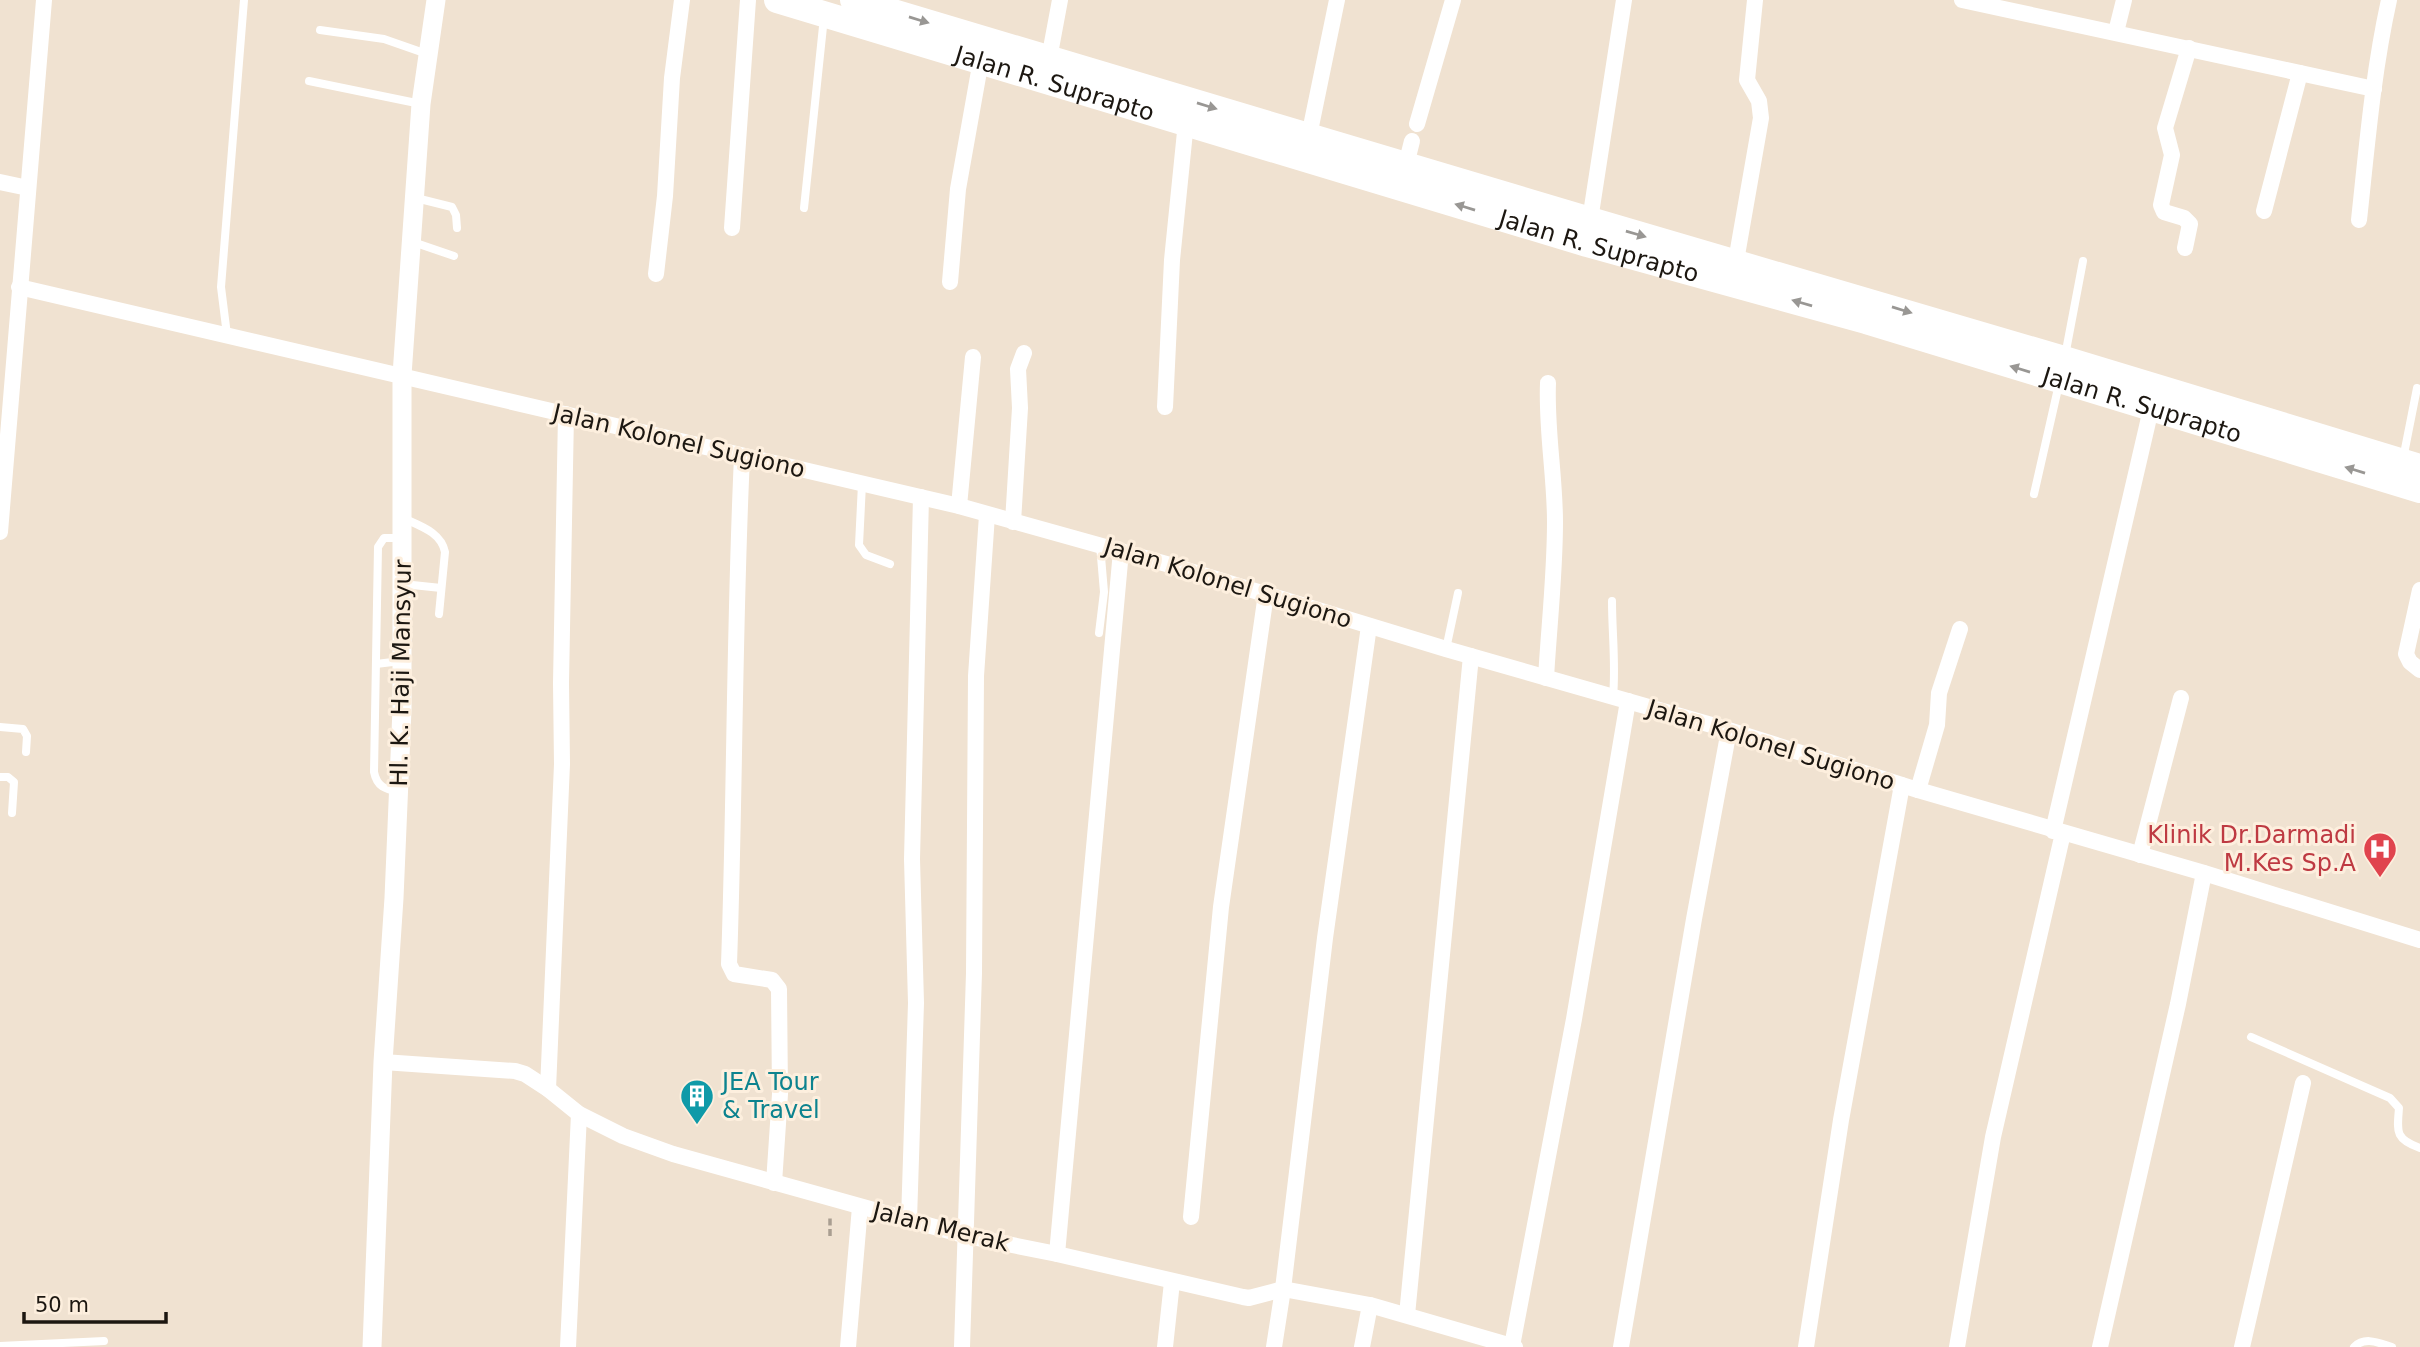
<svg xmlns="http://www.w3.org/2000/svg" width="2420" height="1347" font-family="'DejaVu Sans',sans-serif">
<style>
.lines{fill:none;stroke-linecap:round;stroke-linejoin:round}
.path{stroke:#a99e91;stroke-width:3.5;stroke-dasharray:7 3.5;stroke-linecap:butt}
.service{stroke:#fff;stroke-width:8}
.minor{stroke:#fff;stroke-width:16}
.tertiary{stroke:#fff;stroke-width:19}
.trunk{stroke:#fff;stroke-width:26}
.oneway{fill:#999794}
.labels{text-anchor:middle;stroke-width:6;stroke-linejoin:round;paint-order:stroke}
.street-label{font-size:24px;fill:#1c1711;stroke:#fdefde}
.health-label{font-size:24px;fill:#be3a42;stroke:#fdefde;text-anchor:end}
.culture-label{font-size:24px;fill:#0d838f;stroke:#fdefde;text-anchor:start}
</style>
<rect width="100%" height="100%" fill="#f0e2d1"/>
<g class="lines">
<polyline class="path" points="830,1236 830,1215"/>
<g class="service">
<polyline points="320,30 384,39 427,54"/>
<polyline points="309,81 421,104"/>
<polyline points="416,198 452,207 456,215 457,228"/>
<polyline points="804,208 824,17"/>
<polyline points="413,242 454,256"/>
<polyline points="227,335 221,287 244,0"/>
<polyline points="2065,356 2083,261"/>
<polyline points="2403,459 2417,388"/>
<polyline points="862,484 859,545 866,555 890,564"/>
<polyline points="2034,494 2059,384"/>
<path d="M403 518C420 526 441 532 445 552L439 614"/>
<polyline points="403,584 441,588"/>
<path d="M1612 601C1612 633 1616 665 1613 697"/>
<polyline points="1099,633 1104,592 1100,545"/>
<polyline points="1446,649 1458,593"/>
<polyline points="376,664 401,661"/>
<polyline points="0,727 23,729 27,736 26,752"/>
<polyline points="0,777 8,777 14,782 12,813"/>
<path d="M399 792C385 789 377 787 374 772L378 547 384 538H403"/>
<path d="M2251 1037 2390 1098 2399 1108C2397 1132 2395 1139 2420 1148"/>
<polyline points="0,1346 104,1341"/>
<path d="M2354 1347C2365 1336 2379 1343 2392 1347"/>
</g>
<g class="minor">
<polyline points="1962,0 2374,89"/>
<polyline points="2116,32 2124,0"/>
<polyline points="1049,59 1060,0"/>
<polyline points="1417,124 1453,0"/>
<polyline points="1309,136 1337,0"/>
<polyline points="1406,165 1412,141"/>
<polyline points="0,182 28,188"/>
<polyline points="2264,211 2300,73"/>
<polyline points="1590,220 1624,0"/>
<path d="M2359 220C2367 146 2373 72 2389 0"/>
<polyline points="732,228 748,0"/>
<polyline points="2185,248 2190,224 2184,218 2164,212 2161,205 2172,155 2165,128 2189,48"/>
<polyline points="1736,261 1761,118 1759,101 1747,80 1755,0"/>
<polyline points="656,274 665,196 672,78 682,0"/>
<polyline points="950,282 958,189 981,60"/>
<polyline points="19,287 959,506 1170,565 1446,649 1729,730 1918,790 2204,873 2420,940"/>
<polyline points="1165,407 1172,260 1186,122"/>
<path d="M742 457C734 626 735 795 729 964L734 974 772 980 779 989 780 1094 774 1183"/>
<polyline points="959,506 973,357"/>
<polyline points="1013,522 1020,408 1018,369 1024,353"/>
<polyline points="0,532 44,0"/>
<polyline points="2420,590 2406,654 2410,662 2420,670"/>
<path d="M1546 678C1549 626 1555 574 1555 522 1555 476 1546 429 1548 383"/>
<polyline points="1918,790 1937,725 1939,693 1960,629"/>
<polyline points="2053,831 2151,409"/>
<polyline points="2140,855 2181,698"/>
<polyline points="383,1062 515,1071 525,1074 548,1089 579,1114 623,1136 673,1154 967,1236 1057,1254 1243,1297 1249,1298 1283,1289 1370,1305 1515,1347"/>
<polyline points="548,1089 562,764 561,683 566,414"/>
<polyline points="1191,1217 1221,907 1266,594"/>
<polyline points="909,1220 916,1003 912,859 921,497"/>
<polyline points="1057,1254 1121,551"/>
<polyline points="1407,1315 1471,656"/>
<polyline points="1512,1346 1574,1019 1628,701"/>
<polyline points="568,1347 579,1114"/>
<polyline points="848,1347 860,1207"/>
<polyline points="962,1347 974,973 976,676 987,515"/>
<polyline points="1165,1347 1172,1282"/>
<polyline points="1274,1347 1283,1289 1325,938 1369,626"/>
<polyline points="1362,1347 1370,1305"/>
<polyline points="1621,1347 1694,919 1729,730"/>
<polyline points="1806,1347 1841,1120 1902,785"/>
<polyline points="1957,1347 1993,1137 2063,833"/>
<polyline points="2100,1347 2178,1004 2204,873"/>
<polyline points="2242,1347 2303,1083"/>
</g>
<polyline class="tertiary" points="372,1347 383,1062 394,898 402,709 402,375 421,104 436,0"/>
<g class="trunk">
<path id="s1" d="M777 0 1587 244 1866 321 2420 490"/>
<polyline points="853,0 1590,220 2064,359 2420,467"/>
</g>
</g>
<defs><path id="oneway-solid" d="M-6-.8H1V-3.2L6.5 0L1 3.2V.8H-6Z" transform="scale(1.75)"/></defs>
<g class="oneway">
<use href="#oneway-solid" transform="translate(919 20) rotate(17)"/>
<use href="#oneway-solid" transform="translate(1207 106) rotate(17)"/>
<use href="#oneway-solid" transform="translate(1465 207) rotate(-163)"/>
<use href="#oneway-solid" transform="translate(1636 234) rotate(16)"/>
<use href="#oneway-solid" transform="translate(1802 303) rotate(-164)"/>
<use href="#oneway-solid" transform="translate(1902 310) rotate(17)"/>
<use href="#oneway-solid" transform="translate(2020 369) rotate(-163)"/>
<use href="#oneway-solid" transform="translate(2355 470) rotate(-163)"/>
</g>
<defs>
<g id="hospital-pin" transform="scale(1.75)"><path d="M0 17L-7.5 6A9.5 9.5 0 1 1 7.5 6Z" fill="#e0444e" stroke="#fdefde"/><path d="M-5-5h3v3.5h4V-5h3V5h-3V1.5h-4V5h-3Z" fill="#fff"/></g>
<g id="building-pin" transform="scale(1.75)"><path d="M0 17L-7.5 6A9.5 9.5 0 1 1 7.5 6Z" fill="#0f9aa8" stroke="#fdefde"/><path d="M-4-6H4V6H1V3H-1V6H-4ZM-2.5-4.3h1.7v1.8h-1.7ZM.8-4.3h1.7v1.8H.8ZM-2.5-1h1.7V.8h-1.7ZM.8-1h1.7V.8H.8Z" fill="#fff"/></g>
</defs>
<g fill-rule="evenodd">
<use href="#hospital-pin" x="2380" y="849"/>
<use href="#building-pin" x="697" y="1096"/>
</g>
<g class="labels">
<g class="street-label">
<text dy="8" stroke="none"><textPath href="#s1" startOffset="290">Jalan R. Suprapto</textPath></text>
<text dy="8" stroke="none"><textPath href="#s1" startOffset="858">Jalan R. Suprapto</textPath></text>
<text dy="8" stroke="none"><textPath href="#s1" startOffset="1424">Jalan R. Suprapto</textPath></text>
<text transform="translate(679 441) rotate(13)" y="8">Jalan Kolonel Sugiono</text>
<text transform="translate(1228 583) rotate(17)" y="8">Jalan Kolonel Sugiono</text>
<text transform="translate(401 673) rotate(-89)" y="8">Hl. K. Haji Mansyur</text>
<text transform="translate(1771 745) rotate(17)" y="8">Jalan Kolonel Sugiono</text>
<text transform="translate(941 1227) rotate(14)" y="8">Jalan Merak</text>
</g>
<g class="health-label">
<text x="2356" y="843">Klinik Dr.Darmadi<tspan x="2356" dy="28">M.Kes Sp.A</tspan></text>
</g>
<g class="culture-label">
<text x="722" y="1090">JEA Tour<tspan x="722" dy="28">&amp; Travel</tspan></text>
</g>
</g>
<path d="M24 1312v10h142v-10" fill="none" stroke="#1c1711" stroke-width="3.5"/>
<text x="35" y="1312" font-size="21" fill="#1c1711" stroke="#fdefde" stroke-width="5" paint-order="stroke">50 m</text>
</svg>
